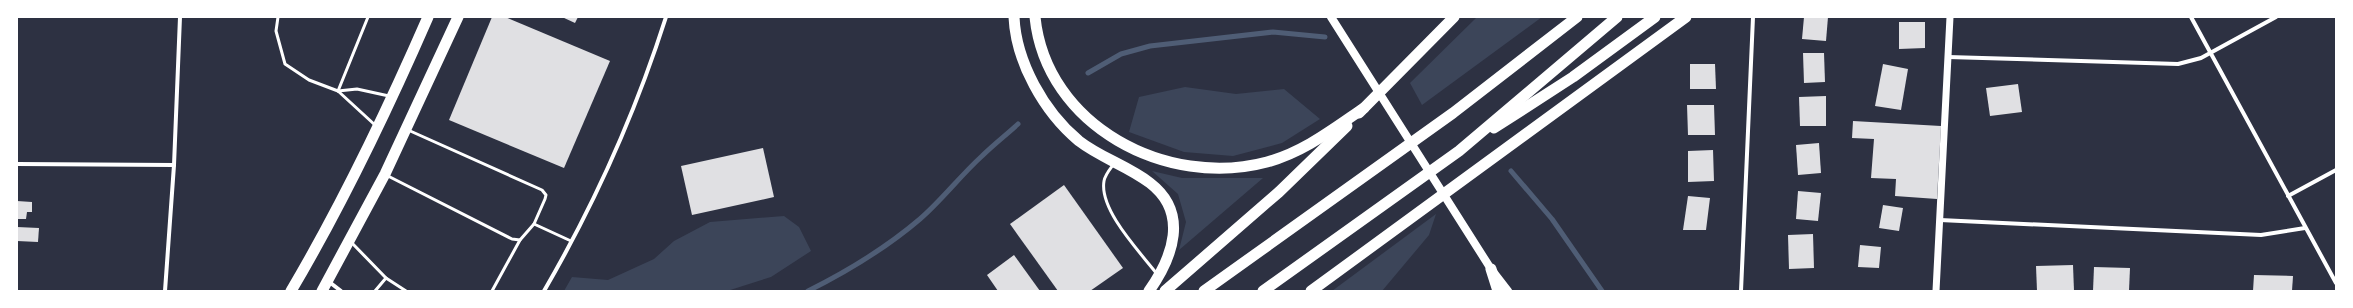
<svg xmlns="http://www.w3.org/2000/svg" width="2353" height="308" font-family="Poppins,sans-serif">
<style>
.green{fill:#3c4559}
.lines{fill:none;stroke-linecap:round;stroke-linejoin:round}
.stream{stroke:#4f5d75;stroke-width:5}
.building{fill:#e0e0e3}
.service{stroke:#fff;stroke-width:3}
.minor{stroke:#fff;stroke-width:4}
.tertiary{stroke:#fff;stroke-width:7}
.secondary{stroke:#fff;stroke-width:8}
.trunk{stroke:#fff;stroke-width:11}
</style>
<rect width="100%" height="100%" fill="#2d3142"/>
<g class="green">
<polygon points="1477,17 1542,17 1422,105 1410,83"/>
<polygon points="1185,87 1236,94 1284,89 1320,119 1282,143 1233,156 1184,152 1129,132 1139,97"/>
<polygon points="1152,171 1182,178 1263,178 1179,250 1186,222 1178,194"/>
<polygon points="1436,214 1429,235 1382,291 1332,291"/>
<polygon points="784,216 799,227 811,251 771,277 727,291 564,291 572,277 608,280 654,259 674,241 710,222"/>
</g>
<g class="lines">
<g class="stream">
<polyline points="1088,73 1121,54 1150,46 1273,32 1325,37"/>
<polyline points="1511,171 1552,219 1602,291"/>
<path d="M808 291C848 271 886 248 920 219 942 200 960 176 982 156 993 145 1006 135 1018 124"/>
</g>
</g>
<g class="building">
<polygon points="492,17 505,17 610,61 564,168 449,120"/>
<polygon points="562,17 578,17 575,23"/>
<polygon points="1804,17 1828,17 1826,41 1802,39"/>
<polygon points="1899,22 1925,22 1925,48 1899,49"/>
<polygon points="1803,53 1824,53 1825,82 1804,83"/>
<polygon points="1690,64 1715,64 1716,89 1690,89"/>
<polygon points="1883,64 1908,69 1901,110 1875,106"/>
<polygon points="2018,84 2022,112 1990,116 1986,88"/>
<polygon points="1826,96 1826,126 1800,126 1799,97"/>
<polygon points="1687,105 1714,105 1715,135 1688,135"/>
<polygon points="1853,121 1941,126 1937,199 1895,196 1896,179 1871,178 1874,139 1852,138"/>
<polygon points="1819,143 1821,173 1798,175 1796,145"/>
<polygon points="763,148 774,197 692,215 681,166"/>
<polygon points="1713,150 1714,181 1688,182 1688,151"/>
<polygon points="1064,185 1123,268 1090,291 1058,291 1010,224"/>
<polygon points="1798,191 1821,193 1818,221 1796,219"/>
<polygon points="1688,196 1710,198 1706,230 1683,230"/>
<polygon points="17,201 32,202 32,212 27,212 26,219 17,219"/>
<polygon points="1883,205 1903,208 1899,231 1879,228"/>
<polygon points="17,227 39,228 38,242 17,241"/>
<polygon points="1813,234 1814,268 1789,269 1788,235"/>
<polygon points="1860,245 1881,247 1879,268 1858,267"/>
<polygon points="1014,255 1040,291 998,291 987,275"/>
<polygon points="2073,265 2074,291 2037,291 2036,266"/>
<polygon points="2094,267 2130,268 2129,291 2093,291"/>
<polygon points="2254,275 2293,276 2292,291 2253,291"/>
</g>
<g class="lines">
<g class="service">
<polyline points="278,17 276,31 285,64 309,80 338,91 357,89 389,96"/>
<polyline points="338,91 368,17"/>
<polyline points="338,91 375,125"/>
<path d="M1113 165C1110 169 1105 175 1104 181 1099 210 1140 252 1157 274"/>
<polyline points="386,175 512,239 520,240 534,224 545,199 546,195 542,190 408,130"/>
<polyline points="534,224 571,241"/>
<polyline points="351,242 386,278"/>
<polyline points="375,291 386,278 406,291"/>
<polyline points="492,291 520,240"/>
</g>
<g class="minor">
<polyline points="2191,17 2336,283"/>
<polyline points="1948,57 2178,64 2201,58 2276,17"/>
<polyline points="17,164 174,165"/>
<polyline points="2288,196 2336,170"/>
<polyline points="1940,220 2261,235 2305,228"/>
<polyline points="328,281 341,291"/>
<polyline points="165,291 174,165 180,17"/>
<path d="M544 291C594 205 636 111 666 17"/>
<polyline points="1741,291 1753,17"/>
</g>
<polyline class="tertiary" points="1936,291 1950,17"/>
<polyline class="secondary" points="1331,17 1491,269 1508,291"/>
<g class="trunk">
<path d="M1014 17C1016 62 1044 112 1079 141 1101 158 1128 166 1150 183 1189 213 1173 257 1149 291"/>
<path d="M1035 17C1046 126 1167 189 1267 162 1304 152 1333 129 1364 108"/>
<polyline points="1359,113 1454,17"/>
<polyline points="1494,128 1573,77 1655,17"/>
<polyline points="1491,269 1498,291"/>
<path d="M291 291C343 203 387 111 428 17"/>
<polyline points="322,291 385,174 458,17"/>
<polyline points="1165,291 1279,192 1347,126"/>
<polyline points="1204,291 1453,113 1577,17"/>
<polyline points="1263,291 1459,151 1617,17"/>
<polyline points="1311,291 1686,17"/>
</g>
</g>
<rect width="2353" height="308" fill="none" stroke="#ffffff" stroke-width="36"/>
</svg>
